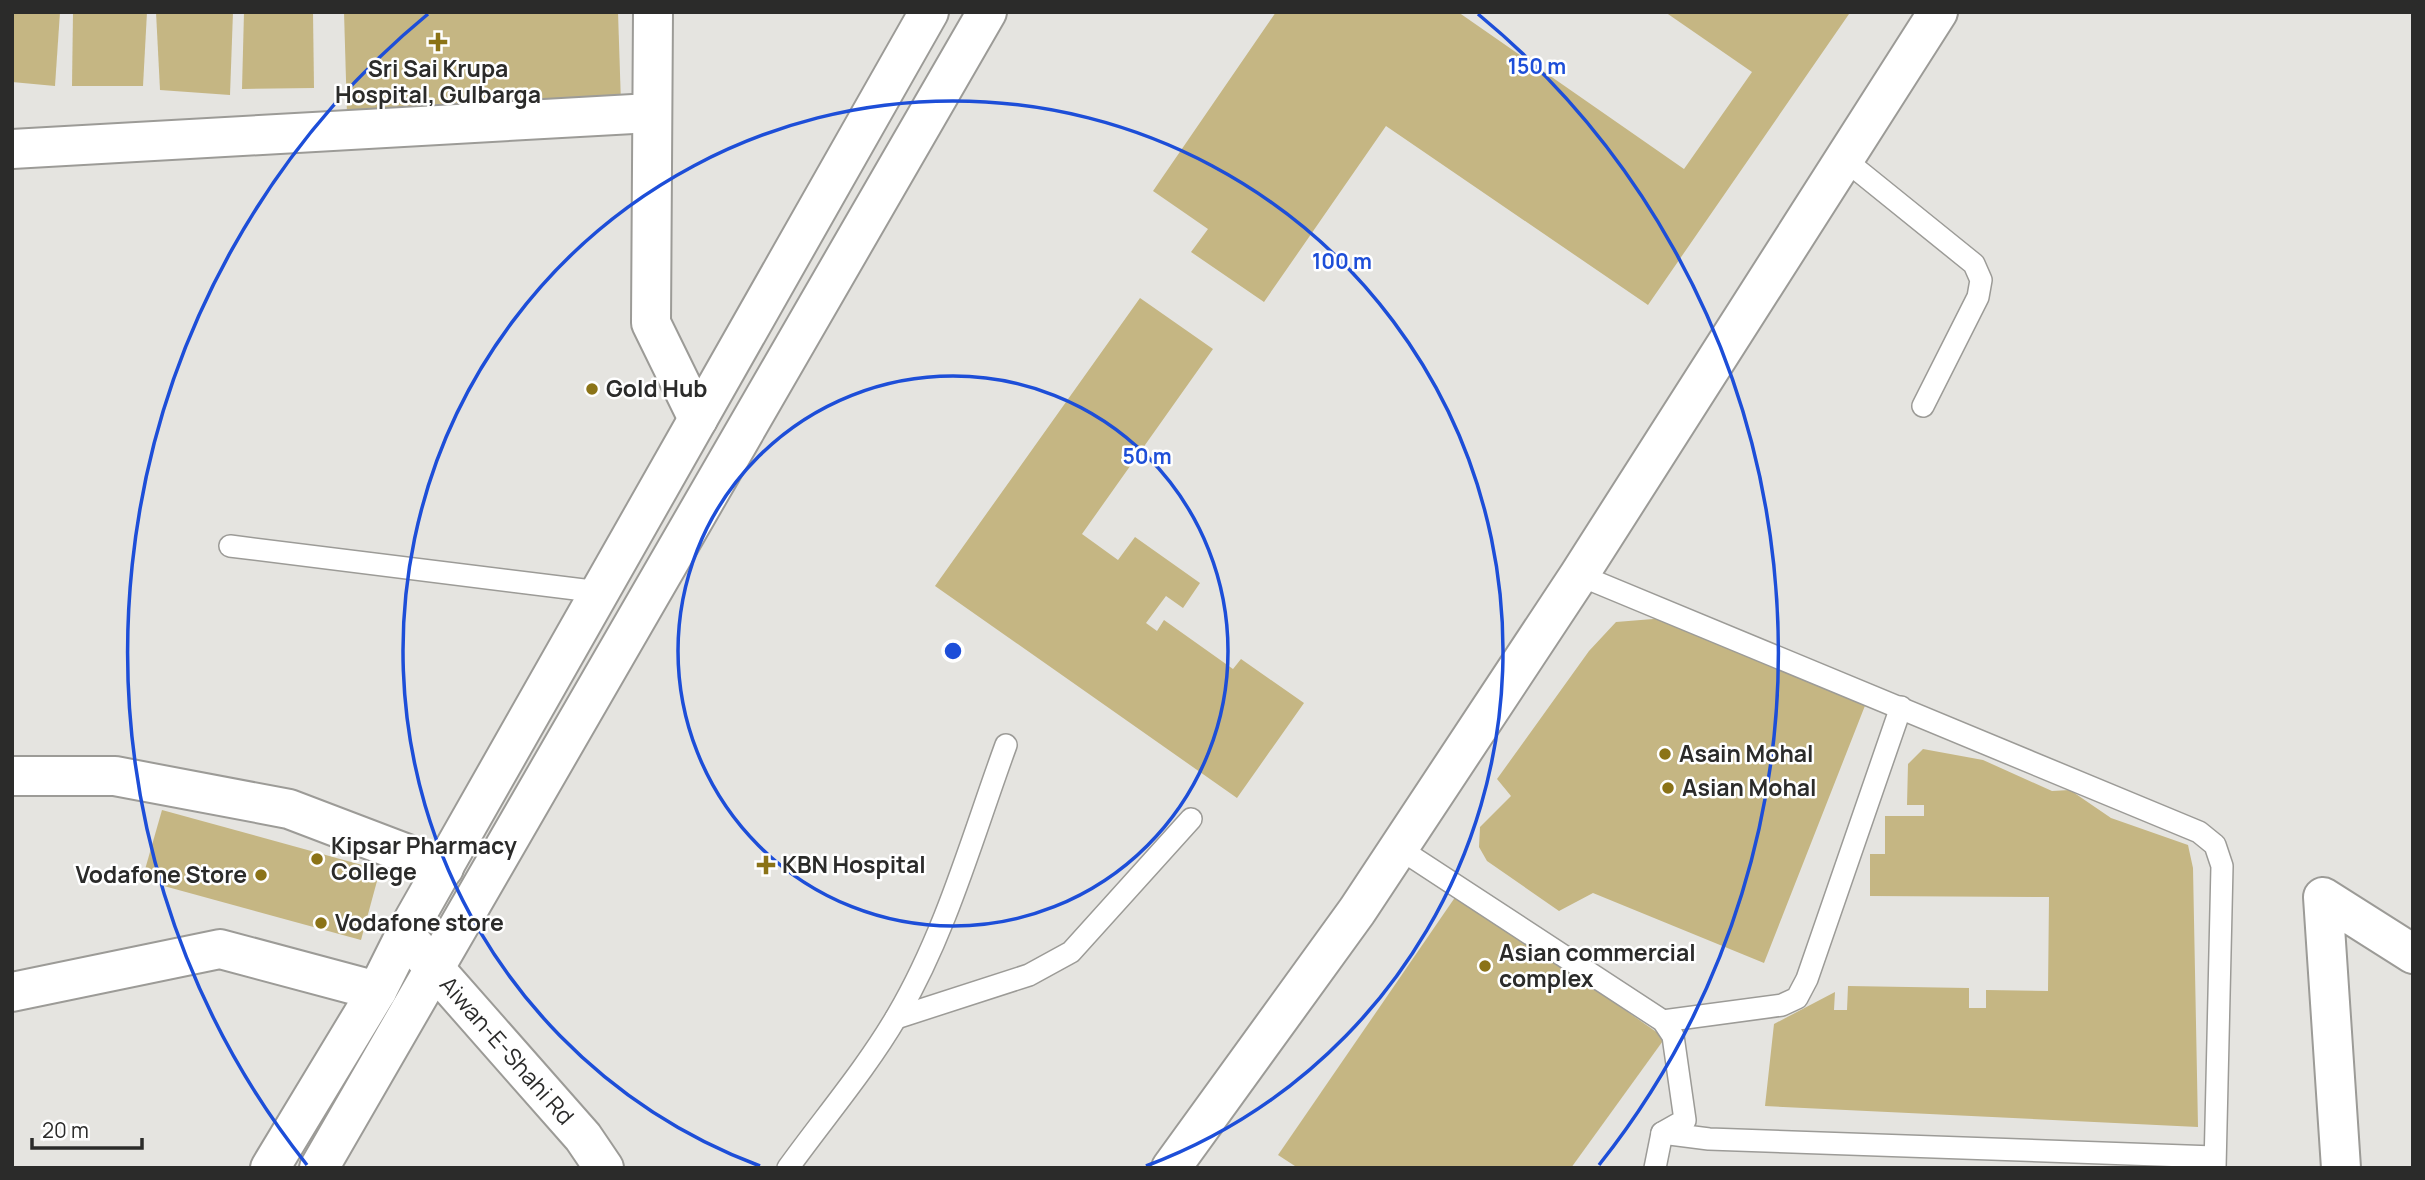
<svg xmlns="http://www.w3.org/2000/svg" width="2425" height="1180" font-family="Manrope,sans-serif">
<style>
.building{fill:#c5b683}
.lines{fill:none;stroke-linecap:round;stroke-linejoin:round}
.service-casing{stroke:#9c9b97;stroke-width:24}
.minor-casing{stroke:#9c9b97;stroke-width:42}
.tertiary-casing{stroke:#9c9b97;stroke-width:42}
.secondary-casing{stroke:#9c9b97;stroke-width:42}
.primary-casing{stroke:#9c9b97;stroke-width:42}
.service{stroke:#fff;stroke-width:21}
.minor{stroke:#fff;stroke-width:38}
.tertiary{stroke:#fff;stroke-width:38}
.secondary{stroke:#fff;stroke-width:38}
.primary{stroke:#fff;stroke-width:38}
.ring{fill:none;stroke:#1d4ed8;stroke-width:3.5}
.poi-dot{fill:#8b7317;stroke:#fff;stroke-width:2.5}
.labels{text-anchor:middle;stroke-width:5;stroke-linejoin:round;paint-order:stroke}
.poi-label{font-size:23px;font-weight:bold;fill:#2b2b2a;stroke:#fff;text-anchor:start}
.street-label{font-size:23px;fill:#2b2b2a;stroke:#fff}
.centre{fill:#1d4ed8;stroke:#fff;stroke-width:3.5}
.ring-label{font-size:21px;text-anchor:middle;font-weight:bold;fill:#1d4ed8;stroke:#fff;stroke-width:5;stroke-linejoin:round;paint-order:stroke}
</style>
<rect width="100%" height="100%" fill="#e5e4e0"/>
<g class="building">
<polygon points="12,12 60,12 55,86 12,82"/>
<polygon points="73,12 147,12 143,86 72,86"/>
<polygon points="156,12 233,12 230,95 160,90"/>
<polygon points="244,12 313,12 314,88 242,89"/>
<polygon points="344,12 618,12 621,104 347,114"/>
<polygon points="1276,12 1458,12 1684,169 1752,72 1665,12 1849,14 1648,305 1386,126 1264,302 1191,252 1208,229 1153,191"/>
<polygon points="1140,298 1213,349 1082,534 1118,560 1135,537 1200,583 1183,608 1166,596 1146,623 1157,631 1164,620 1233,669 1241,659 1304,703 1237,798 935,586"/>
<polygon points="1678,617 1868,698 1764,963 1593,893 1559,911 1487,861 1479,847 1480,827 1511,796 1497,779 1589,651 1616,622"/>
<polygon points="1923,749 1983,760 2052,791 2070,790 2111,818 2188,845 2193,868 2198,1127 1765,1106 1774,1024 1835,992 1834,1010 1847,1010 1848,986 1969,988 1969,1008 1986,1008 1986,990 2048,991 2049,897 1870,896 1870,854 1885,854 1885,816 1924,816 1924,805 1907,805 1908,764"/>
<polygon points="162,810 380,870 361,940 142,880"/>
<polygon points="1458,893 1665,1038 1571,1168 1298,1168 1278,1155"/>
</g>
<g class="lines">
<g class="service-casing">
<g id="service">
<polyline points="1844,159 1974,264 1981,280 1978,297 1923,406"/>
<polyline points="230,546 600,592"/>
<polyline points="1579,575 2199,832 2215,845 2222,866 2215,1168"/>
<polyline points="1397,847 1663,1021 1673,1036 1685,1120 1662,1133 1709,1139 2214,1157"/>
<polyline points="896,1018 1029,975 1071,952 1191,819"/>
<polyline points="1663,1021 1782,1005 1797,998 1807,979 1901,707"/>
<path d="M788 1168C824 1118 866 1069 897 1016 946 933 973 835 1006 745"/>
<polyline points="1655,1168 1662,1133"/>
</g>
</g>
<g class="minor-casing">
<g id="minor">
<polyline points="12,149 651,113"/>
<polyline points="12,776 115,776 289,809 444,868"/>
<polyline points="12,992 220,949 377,991"/>
<polyline points="2341,1168 2323,897 2413,954"/>
</g>
</g>
<g class="tertiary-casing">
<g id="tertiary">
<polyline points="653,12 651,323 698,419"/>
<polyline points="1171,1168 1357,911 1579,575 1938,12"/>
</g>
</g>
<g class="secondary-casing">
<g id="secondary">
<path id="s1" d="M405 935 583 1137 604 1168"/>
</g>
</g>
<g class="primary-casing">
<g id="primary">
<polyline points="270,1168 377,991 405,935 929,12"/>
<polyline points="319,1168 987,12"/>
</g>
</g>
<use href="#service" class="service"/>
<use href="#minor" class="minor"/>
<use href="#tertiary" class="tertiary"/>
<use href="#secondary" class="secondary"/>
<use href="#primary" class="primary"/>
</g>
<g class="ring">
<circle cx="953" cy="651" r="275"/>
<path d="M760 1166A550 550 0 1 1 1146 1166"/>
<path d="M307 1165A826 826 0 0 1 428 14M1478 14A826 826 0 0 1 1599 1165"/>
</g>
<g class="poi-dot">
<path d="M434.5 31.5h7v7h7v7h-7v7h-7v-7h-7v-7h7z"/>
<circle cx="592" cy="389" r="7"/>
<circle cx="1665" cy="754" r="7"/>
<circle cx="1668" cy="788" r="7"/>
<circle cx="317" cy="859" r="7"/>
<path d="M762.5 854.5h7v7h7v7h-7v7h-7v-7h-7v-7h7z"/>
<circle cx="261" cy="875" r="7"/>
<circle cx="321" cy="923" r="7"/>
<circle cx="1485" cy="966" r="7"/>
</g>
<g class="labels">
<g class="poi-label">
<text x="438" y="77" text-anchor="middle">Sri Sai Krupa<tspan x="438" dy="26">Hospital, Gulbarga</tspan></text>
<text x="606" y="397">Gold Hub</text>
<text x="1679" y="762">Asain Mohal</text>
<text x="1682" y="796">Asian Mohal</text>
<text x="331" y="854">Kipsar Pharmacy<tspan x="331" dy="26">College</tspan></text>
<text x="782" y="873">KBN Hospital</text>
<text x="247" y="883" text-anchor="end">Vodafone Store</text>
<text x="335" y="931">Vodafone store</text>
<text x="1499" y="961">Asian commercial<tspan x="1499" dy="26">complex</tspan></text>
</g>
<g class="street-label">
<text dy="8" stroke="none"><textPath href="#s1" startOffset="154">Aiwan-E-Shahi Rd</textPath></text>
</g>
</g>
<circle cx="953" cy="651" r="10" class="centre"/>
<g class="ring-label">
<text x="1537" y="74">150 m</text>
<text x="1342" y="269">100 m</text>
<text x="1147" y="464">50 m</text>
</g>
<rect width="2425" height="1180" fill="none" stroke="#2b2b2a" stroke-width="28"/>
<path d="M32 1138v10h110v-10" fill="none" stroke="#2b2b2a" stroke-width="3.5"/>
<text x="42" y="1138" font-size="21" fill="#2b2b2a" stroke="#ffffff" stroke-width="5" paint-order="stroke">20 m</text>
</svg>
